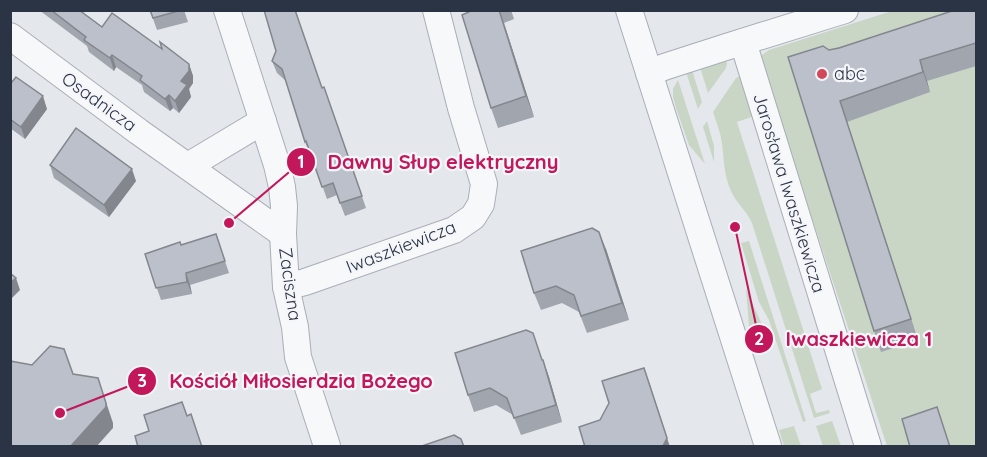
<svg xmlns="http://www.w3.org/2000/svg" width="987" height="457" font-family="Quicksand,sans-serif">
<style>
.green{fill:#c9d6c5}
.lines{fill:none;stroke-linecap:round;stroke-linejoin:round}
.minor-casing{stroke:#a9aeb7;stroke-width:28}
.minor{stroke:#f7f8fa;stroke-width:26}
.wall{fill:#a1a5ae}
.shaded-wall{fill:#83868d}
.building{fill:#bbc0ca;stroke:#83868d;stroke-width:1.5}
.poi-dot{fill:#d1495b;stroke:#f4f6f9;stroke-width:2}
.labels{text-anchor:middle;stroke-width:4.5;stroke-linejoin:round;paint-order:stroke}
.poi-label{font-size:18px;fill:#2b3445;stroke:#f4f6f9;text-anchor:start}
.street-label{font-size:18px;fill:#2b3445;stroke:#f4f6f9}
.leader{fill:none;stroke:#c2185b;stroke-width:2}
.callout-dot{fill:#c2185b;stroke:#f4f6f9;stroke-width:2}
.mark-label{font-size:18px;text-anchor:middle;font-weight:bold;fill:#fff}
.callout-label{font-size:20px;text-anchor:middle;font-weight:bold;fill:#c2185b;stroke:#f4f6f9;stroke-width:4.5;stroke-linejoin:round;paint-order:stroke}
</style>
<rect width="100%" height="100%" fill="#e4e7ec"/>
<g class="green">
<polygon points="892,11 976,11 976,446 887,446 761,63 762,55 769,50"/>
<polygon points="725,61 727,63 726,68 708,93 700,67 718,62"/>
<polygon points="692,70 702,102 698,109 686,72"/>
<path d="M740 76 754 116 737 122 822 389 810 394 816 413 829 410 830 413 814 418 752 223C747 211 736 203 731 191 724 176 724 160 722 144 721 133 716 122 713 112L736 78Z"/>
<polygon points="678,80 705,164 689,145 676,108 673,97 673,89"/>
<polygon points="707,121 714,146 714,162 703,127"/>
<polygon points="749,241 806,421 803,422 769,320 759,302 741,243"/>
<polygon points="746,289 764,329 752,343 750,338"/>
<polygon points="832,421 841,446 823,446 816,426"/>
<polygon points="794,426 801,446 784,446 779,430"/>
</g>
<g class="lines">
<g class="minor-casing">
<g id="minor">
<polyline points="227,10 277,165 282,187 284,206 283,234 286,287 295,327 298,357 327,446"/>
<polyline points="629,10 768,446"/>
<polyline points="10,36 139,132 283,234"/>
<polyline points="743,42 868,446"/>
<polyline points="649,73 664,67 726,47 845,10"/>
<polyline points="188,166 263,121"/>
<polyline points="286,287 305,282 454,230 473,217 481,204 484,184 461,108 436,10"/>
</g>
</g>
<use href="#minor" class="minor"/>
</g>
<g class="wall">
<polygon points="39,10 85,10 83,13 102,27 162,49 189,64 193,76 193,83 189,89 191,97 179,113 173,108 170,111 144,92 142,85 116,67 114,71 89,52 87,46"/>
<polygon points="150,10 184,10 188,22 157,30"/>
<polygon points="264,10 297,10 298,11 296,12 322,88 328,99 366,208 345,216 337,195 327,199 311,154 310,154 305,142 286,81 277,73 272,61 276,51"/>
<polygon points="471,10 511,10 514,19 504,23 534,117 498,128 491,108"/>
<polygon points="976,10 976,66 927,81 930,92 847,122 918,340 881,352 874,331 829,50"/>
<polygon points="10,82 47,109 25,139 10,128"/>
<polygon points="50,165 136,181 109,217 54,178"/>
<polygon points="216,234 229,273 190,285 192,294 161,300 145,254 181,245"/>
<polygon points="606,249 629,320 587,333 579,312 562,303 541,310 534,293"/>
<polygon points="543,360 549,377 562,422 521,435 513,415 496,405 474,412 468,395"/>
</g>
<g class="shaded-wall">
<polygon points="500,10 504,23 534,117 526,96"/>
<polygon points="112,55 116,67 114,71 110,58"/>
<polygon points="920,60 927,81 930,92 923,72"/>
<polygon points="189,64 193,76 193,83 189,89 191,97 179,113 175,101 181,81"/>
<polygon points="169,95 173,108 170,111 165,99"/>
<polygon points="43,96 47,109 25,139 21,127"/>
<polygon points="840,101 847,122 918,340 911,319"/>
<polygon points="132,169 136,181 109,217 104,205"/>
<polygon points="599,232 606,249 629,320 622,303"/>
<polygon points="186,273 190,285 192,294 187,282"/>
<polygon points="16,278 20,290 10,300 10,283"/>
<polygon points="543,360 549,377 562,422 556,405"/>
<polygon points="644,368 650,385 670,447 663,447"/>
<polygon points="98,378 113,423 113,428 96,447 70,447"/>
</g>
<g class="building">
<polygon points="51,10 79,10 102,27 112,13 162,49 160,42 189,64 189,71 181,81 187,85 175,101 169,95 165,99 140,80 142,76 112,55 110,58 84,40 86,37"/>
<polygon points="150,10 182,10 153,18"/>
<polygon points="264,10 295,10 322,88 324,87 362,196 340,203 333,183 322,187 306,141 305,142 282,69 272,61 276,51"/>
<polygon points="471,10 499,10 526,96 491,108 462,15 471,11"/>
<polygon points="955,10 976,10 976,43 920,60 923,72 840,101 911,319 874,331 788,57 823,46 829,50 839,48"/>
<polygon points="16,77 43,96 21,127 10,119 10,82 12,82"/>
<polygon points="76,128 132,169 104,205 50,165"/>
<polygon points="592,228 599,232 622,303 581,316 574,295 556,286 534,293 521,251"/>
<polygon points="216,234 225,261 186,273 187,282 156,288 145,254 180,242 181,245"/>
<polygon points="10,273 16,278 10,283"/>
<polygon points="526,330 533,333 542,360 543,360 556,405 514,418 507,398 490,388 468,395 455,353"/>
<polygon points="50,346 64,349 73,374 98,378 106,403 106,407 70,447 10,447 10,361 32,365"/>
<polygon points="644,368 667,438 663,446 585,447 579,427 600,420 609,403 602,381"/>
<polygon points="182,402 187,416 191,414 202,447 138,447 135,436 149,431 144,415"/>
<polygon points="937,407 950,447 910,447 902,419"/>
<polygon points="454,435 461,439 464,447 419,447"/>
</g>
<circle class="poi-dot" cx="822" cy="74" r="6"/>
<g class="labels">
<g class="poi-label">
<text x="834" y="80">abc</text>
</g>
<g class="street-label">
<text transform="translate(99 102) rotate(36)" y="6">Osadnicza</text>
<text transform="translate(789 193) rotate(73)" y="6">Jarosława Iwaszkiewicza</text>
<text transform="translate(401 247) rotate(-21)" y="6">Iwaszkiewicza</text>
<text transform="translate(290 284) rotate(82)" y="6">Zaciszna</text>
</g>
</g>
<path class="leader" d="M229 223L301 162M735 227L759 339M60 413L142 381"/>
<g class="callout-dot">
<circle cx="229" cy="223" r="6"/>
<circle cx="735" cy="227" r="6"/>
<circle cx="60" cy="413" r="6"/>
<circle cx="301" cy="162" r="15"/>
<circle cx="759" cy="339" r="15"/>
<circle cx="142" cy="381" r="15"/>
</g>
<g class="mark-label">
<text x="301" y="168">1</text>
<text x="759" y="345">2</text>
<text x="142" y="387">3</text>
</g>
<g class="callout-label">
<text x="443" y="169">Dawny Słup elektryczny</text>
<text x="859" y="346">Iwaszkiewicza 1</text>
<text x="301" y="388">Kościół Miłosierdzia Bożego</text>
</g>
<rect width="987" height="457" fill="none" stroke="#2b3445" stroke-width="24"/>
</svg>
